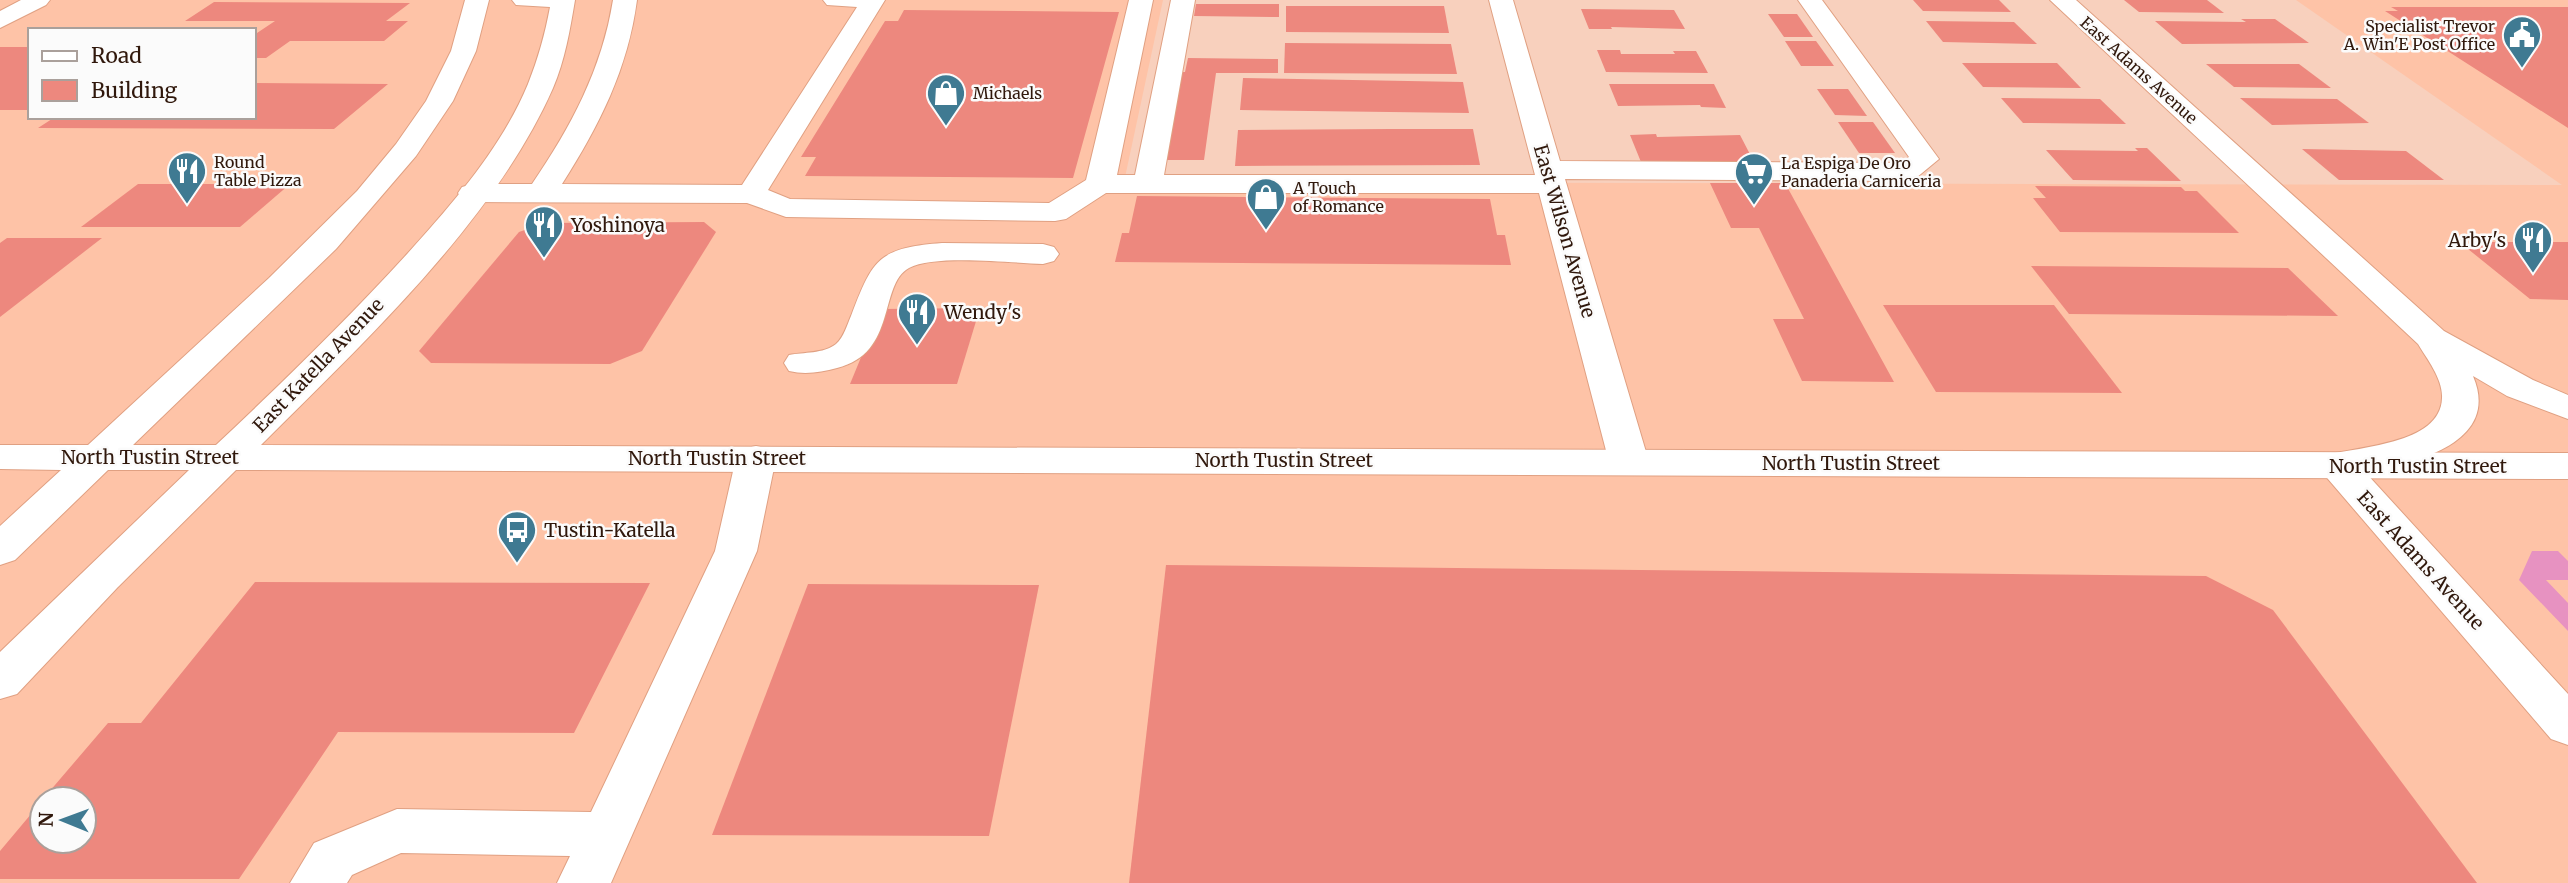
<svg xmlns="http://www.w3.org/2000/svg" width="2568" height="883" font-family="Merriweather,serif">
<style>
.built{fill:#fec3a7;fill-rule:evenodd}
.green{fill:#e792c1}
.building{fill:#ed887e}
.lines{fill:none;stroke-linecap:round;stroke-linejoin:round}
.minor-casing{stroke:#e0a082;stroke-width:2}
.major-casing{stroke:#e0a082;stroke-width:2}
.minor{fill:#fff;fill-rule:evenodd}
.major{fill:#fff;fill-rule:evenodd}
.labels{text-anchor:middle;stroke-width:5;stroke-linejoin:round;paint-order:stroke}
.far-poi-label{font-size:16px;fill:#30180c;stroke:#fbfbfb;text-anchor:start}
.far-street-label{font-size:16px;fill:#30180c;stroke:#fbfbfb}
.poi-label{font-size:19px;fill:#30180c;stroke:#fbfbfb;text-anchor:start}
.street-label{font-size:19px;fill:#30180c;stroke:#fbfbfb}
</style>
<rect width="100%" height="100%" fill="#f8d0bd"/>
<path class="built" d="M0 0H1163L1124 182 2562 185 2296 0H2568V883H0ZM30 30H254V117H30ZM42 799H84V841H42Z"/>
<polygon class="green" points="2532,551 2558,551 2568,561 2568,580 2546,580 2568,603 2568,631 2519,580"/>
<g class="building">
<polygon points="1913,0 1999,0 2011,12 1923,11"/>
<polygon points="2124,0 2207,0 2224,13 2139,12"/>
<polygon points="214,2 410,3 386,21 408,21 384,41 290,41 266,58 254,58 254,35 275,21 185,21"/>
<polygon points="1196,4 1279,4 1279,17 1194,16"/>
<polygon points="1286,6 1444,6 1449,33 1286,32"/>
<polygon points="2391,7 2568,7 2568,128 2385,11 2398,11"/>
<polygon points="1581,9 1674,10 1685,29 1611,27 1612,29 1589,29"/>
<polygon points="904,10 1119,12 1073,178 805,176 816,157 801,157 885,21 898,21"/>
<polygon points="1768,14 1797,14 1813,37 1784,37"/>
<polygon points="2241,19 2275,19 2309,43 2182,44 2155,21 2246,22"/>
<polygon points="1926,21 2014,22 2037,44 1943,42"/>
<polygon points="1785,41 1816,41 1834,66 1801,66"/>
<polygon points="1285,43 1451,44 1457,74 1284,73"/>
<rect x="0" y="47" width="30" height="63"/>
<polygon points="1597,50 1620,50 1621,54 1675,54 1673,51 1696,51 1708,73 1606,72"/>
<polygon points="1188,58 1278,59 1278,73 1216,73 1204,160 1165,160 1182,72 1185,72"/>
<polygon points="1962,63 2057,63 2081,88 1983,87"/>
<polygon points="2206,64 2299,64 2331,88 2234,87"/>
<polygon points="1243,78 1463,82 1469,113 1240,110"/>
<polygon points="254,83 388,84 334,129 38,128 55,117 254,117"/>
<polygon points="1609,84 1714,84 1726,108 1701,107 1700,105 1618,106"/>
<polygon points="1817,89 1848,89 1867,116 1835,115"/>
<polygon points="2001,98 2100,99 2126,124 2023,123"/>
<polygon points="2240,98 2337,99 2369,123 2272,125"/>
<polygon points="1838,122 1873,122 1895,153 1859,153"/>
<polygon points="1391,129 1473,129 1480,165 1235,166 1238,130"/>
<polygon points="1656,134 1657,137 1740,135 1754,162 1641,162 1630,135"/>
<polygon points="2135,148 2147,148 2181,181 2073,180 2046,150 2138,151"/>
<polygon points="2302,149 2406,151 2444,180 2339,180"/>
<polygon points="1710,183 1785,183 1894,382 1802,381 1773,319 1804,319 1759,228 1731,228"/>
<polygon points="138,184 290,184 240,227 81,227"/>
<polygon points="2035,186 2181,187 2185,191 2197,191 2239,233 2060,232 2033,198 2046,198"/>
<polygon points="1137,196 1490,199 1497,235 1505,235 1511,265 1115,262 1122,233 1129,233"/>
<polygon points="704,222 716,232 642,351 610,364 431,363 419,351 519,232 545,223"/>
<polygon points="7,238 102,238 0,317 0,243"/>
<polygon points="2473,242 2568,242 2568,300 2530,299 2468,249 2483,249"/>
<polygon points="2031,266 2288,268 2338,316 2069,314"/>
<polygon points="1883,305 2054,305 2122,393 1936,392"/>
<polygon points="980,308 957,384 850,384 881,309"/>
<polygon points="1166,565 2206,576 2273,610 2477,883 1129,883"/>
<polygon points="255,582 650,583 574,733 338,732 239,879 0,879 0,851 42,801 42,841 84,841 84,799 43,799 108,723 141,723"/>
<polygon points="808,584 1039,585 989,836 712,835"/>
</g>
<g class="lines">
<g class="minor-casing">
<g id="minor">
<polygon points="21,0 50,0 46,5 0,28 0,11"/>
<path d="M613 0H637C628 69 599 126 562 184L742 185 857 7 827 5 823 0H885L768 190 790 199 1049 203 1086 180 1129 0H1153L1117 175H1135L1171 0H1195L1164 175H1535L1489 0H1513L1560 161 1900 163 1909 157 1798 0H1822L1939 159 1916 178 1906 181 1565 179 1649 462 1643 471 1629 475 1615 471 1609 462 1539 193H1106L1066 219 1055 221 786 217 747 203 473 202 462 199 458 193 462 187 473 184H532C571 127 602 69 613 0Z"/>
<path d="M2050 0H2076L2444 331 2533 380 2568 395V419L2507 396 2473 376C2502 444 2412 464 2365 472L2568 694V745L2551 739 2316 465 2322 456C2355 447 2441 445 2442 398 2443 379 2427 359 2418 344Z"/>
<path d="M942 243 1043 244 1054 247 1059 254 1054 261 1043 264C1012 263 934 254 909 268 878 285 898 353 837 368 821 372 806 375 789 371L784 363 789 355C804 352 823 354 836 344 844 337 847 325 851 316 873 258 879 248 942 243Z"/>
<polygon points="756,446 770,449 776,458 757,551 611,883 557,883 570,856 401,853 352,875 347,883 290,883 314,843 397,809 591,812 715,551 736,458 742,449"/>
</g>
</g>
<g class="major-casing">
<path id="major" d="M465 0H489L476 51 453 101 416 156 336 249 133 445H216C282 383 347 320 408 253 454 202 502 147 528 84 538 59 545 34 550 7L516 5 512 0H575C570 30 565 60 553 88 494 222 363 343 261 445L2568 453V479L236 470 117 588 17 694 0 699V652L189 470H108L15 560 0 565V526L61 470 0 469V445H88L269 278 357 191 396 144 426 101 451 51Z"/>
</g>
<use href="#minor" class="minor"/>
<use href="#major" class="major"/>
</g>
<defs>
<g id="civic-pin" transform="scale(2.0125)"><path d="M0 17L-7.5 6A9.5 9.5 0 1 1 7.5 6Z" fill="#3f7a92" stroke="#fbfbfb"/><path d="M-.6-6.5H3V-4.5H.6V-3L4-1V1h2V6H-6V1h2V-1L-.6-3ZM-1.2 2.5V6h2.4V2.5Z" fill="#fff"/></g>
<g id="shop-pin" transform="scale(2.0125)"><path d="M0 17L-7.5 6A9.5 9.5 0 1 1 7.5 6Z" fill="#3f7a92" stroke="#fbfbfb"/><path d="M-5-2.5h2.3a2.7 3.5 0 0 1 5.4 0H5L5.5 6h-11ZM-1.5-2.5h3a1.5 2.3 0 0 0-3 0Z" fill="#fff"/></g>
<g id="restaurant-pin" transform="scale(2.0125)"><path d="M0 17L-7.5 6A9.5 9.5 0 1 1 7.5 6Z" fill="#3f7a92" stroke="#fbfbfb"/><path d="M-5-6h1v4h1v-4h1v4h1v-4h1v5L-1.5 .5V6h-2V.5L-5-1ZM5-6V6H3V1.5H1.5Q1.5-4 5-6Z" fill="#fff"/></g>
<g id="supermarket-pin" transform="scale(2.0125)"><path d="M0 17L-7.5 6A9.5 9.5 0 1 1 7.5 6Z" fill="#3f7a92" stroke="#fbfbfb"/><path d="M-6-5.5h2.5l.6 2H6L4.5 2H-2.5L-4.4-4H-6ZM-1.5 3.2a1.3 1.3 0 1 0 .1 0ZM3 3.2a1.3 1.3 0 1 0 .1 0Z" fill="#fff"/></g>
<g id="bus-pin" transform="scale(2.0125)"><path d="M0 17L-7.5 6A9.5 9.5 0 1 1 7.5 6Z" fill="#3f7a92" stroke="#fbfbfb"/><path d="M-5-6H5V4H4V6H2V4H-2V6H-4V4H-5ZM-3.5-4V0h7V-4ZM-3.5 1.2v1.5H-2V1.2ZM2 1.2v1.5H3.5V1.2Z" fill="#fff"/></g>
</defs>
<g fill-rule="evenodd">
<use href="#civic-pin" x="2522" y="35"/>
<use href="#shop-pin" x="946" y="93"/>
<use href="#restaurant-pin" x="187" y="171"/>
<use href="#supermarket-pin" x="1754" y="172"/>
<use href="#shop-pin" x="1266" y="197"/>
<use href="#restaurant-pin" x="544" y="225"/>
<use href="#restaurant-pin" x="2533" y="240"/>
<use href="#restaurant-pin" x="917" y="312"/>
<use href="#bus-pin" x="517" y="530"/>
</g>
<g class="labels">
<g class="far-poi-label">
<text x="2495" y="32" text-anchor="end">Specialist Trevor<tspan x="2495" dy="18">A. Win'E Post Office</tspan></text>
<text x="973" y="99">Michaels</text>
<text x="214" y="168">Round<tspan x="214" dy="18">Table Pizza</tspan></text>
<text x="1781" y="169">La Espiga De Oro<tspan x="1781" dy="18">Panaderia Carniceria</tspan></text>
<text x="1293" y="194">A Touch<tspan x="1293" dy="18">of Romance</tspan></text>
</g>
<g class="far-street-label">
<text transform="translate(2139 70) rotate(42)" y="6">East Adams Avenue</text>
</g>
<g class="poi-label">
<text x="571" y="232">Yoshinoya</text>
<text x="2506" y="247" text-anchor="end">Arby's</text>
<text x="944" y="319">Wendy's</text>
<text x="544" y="537">Tustin-Katella</text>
</g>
<g class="street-label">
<text transform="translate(1565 231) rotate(74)" y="7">East Wilson Avenue</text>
<text transform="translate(318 365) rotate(-46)" y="7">East Katella Avenue</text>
<text x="150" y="464">North Tustin Street</text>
<text x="717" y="465">North Tustin Street</text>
<text x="1284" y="467">North Tustin Street</text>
<text x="1851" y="470">North Tustin Street</text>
<text x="2418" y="473">North Tustin Street</text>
<text transform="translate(2421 560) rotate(48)" y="7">East Adams Avenue</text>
</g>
</g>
<rect x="28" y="28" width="228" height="91" fill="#fbfbfb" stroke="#aaa09b" stroke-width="2"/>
<rect x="42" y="51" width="35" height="10" fill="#ffffff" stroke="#aaa09b" stroke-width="2"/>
<text x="91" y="63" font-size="21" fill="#30180c">Road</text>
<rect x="42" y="80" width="35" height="21" fill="#ed887e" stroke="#aaa09b" stroke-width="2"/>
<text x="91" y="98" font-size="21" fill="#30180c">Building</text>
<g transform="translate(63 820) rotate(271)"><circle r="33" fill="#fbfbfb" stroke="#aaa09b" stroke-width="2"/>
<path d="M0-5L12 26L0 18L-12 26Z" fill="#3f7a92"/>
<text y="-10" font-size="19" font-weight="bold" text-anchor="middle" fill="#30180c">N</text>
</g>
</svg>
